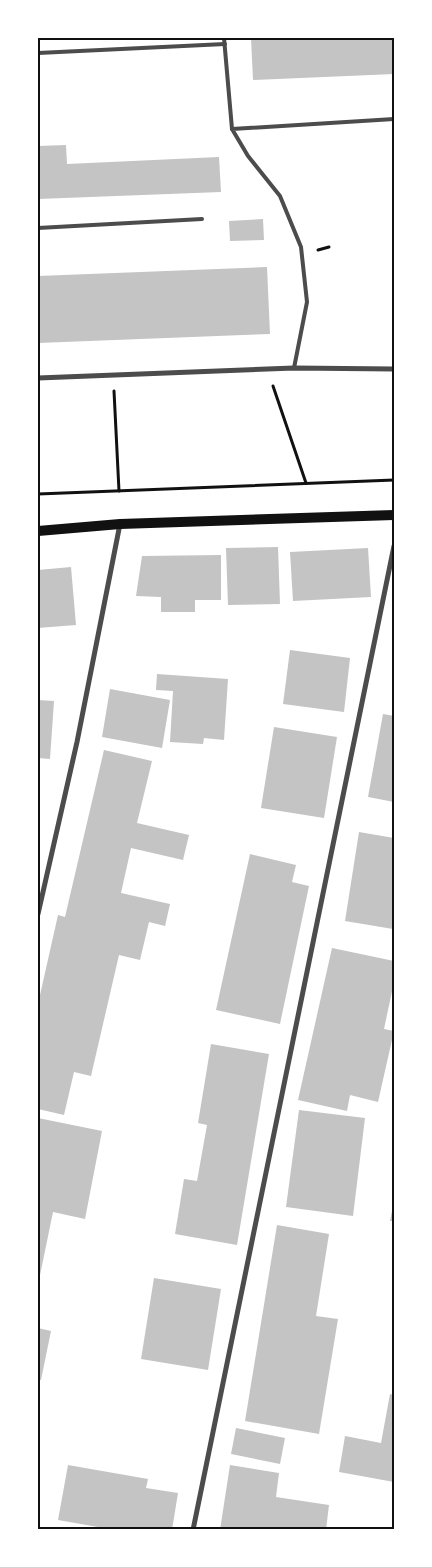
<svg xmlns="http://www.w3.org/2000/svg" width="432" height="1567" font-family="Arial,sans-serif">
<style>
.building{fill:#c4c4c4}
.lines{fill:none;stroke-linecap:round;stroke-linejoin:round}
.path{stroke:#111;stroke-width:3}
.service{stroke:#4c4c4c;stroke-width:4}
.minor{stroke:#4c4c4c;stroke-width:5}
.secondary{stroke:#111;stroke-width:10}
.neatline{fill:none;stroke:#111;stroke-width:2}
</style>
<rect width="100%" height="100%" fill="#fff"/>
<g class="building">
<polygon points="251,38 394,38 394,74 253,80"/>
<polygon points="66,145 67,164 219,157 221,192 38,199 38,146"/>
<polygon points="263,219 264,240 230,241 229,221"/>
<polygon points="267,267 270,334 38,343 38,276"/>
<polygon points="278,547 280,604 228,605 226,548"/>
<polygon points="368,548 371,597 293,601 290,552"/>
<polygon points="221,555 221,600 195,600 195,612 161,612 161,597 136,596 142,556"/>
<polygon points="71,567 76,625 38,628 38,570"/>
<polygon points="290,650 350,658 344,712 283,704"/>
<polygon points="157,674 228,679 224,740 204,738 203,744 170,742 173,691 156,690"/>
<polygon points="110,689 170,700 162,748 102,737"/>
<polygon points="38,700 54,701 50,759 38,758"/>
<polygon points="383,714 394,716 394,802 368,797"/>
<polygon points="274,727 337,737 324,818 261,808"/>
<polygon points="104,750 152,761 137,823 189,835 183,860 131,848 121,893 170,904 165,926 149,922 140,960 119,955 91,1076 74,1072 64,1115 38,1109 38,1004 58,915 65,917"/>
<polygon points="359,832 394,838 394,933 392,933 393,929 345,921"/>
<polygon points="250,854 296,865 292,882 309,886 280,1024 216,1010"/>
<polygon points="332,948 394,961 394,982 384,1029 394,1031 378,1102 350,1095 347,1111 298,1100"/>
<polygon points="211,1044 269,1054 237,1245 175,1234 184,1179 197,1181 207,1125 198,1123"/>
<polygon points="299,1110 365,1118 353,1216 286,1207"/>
<polygon points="38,1118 102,1131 85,1219 53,1212 38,1285"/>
<polygon points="394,1201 394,1221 390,1221"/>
<polygon points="277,1225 329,1234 316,1316 338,1319 319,1434 245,1421"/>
<polygon points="154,1278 221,1289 208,1370 141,1359"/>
<polygon points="38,1328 51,1331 41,1380 38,1380"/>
<polygon points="390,1394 394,1395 394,1482 339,1472 345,1436 381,1443"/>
<polygon points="236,1428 285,1438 280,1464 231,1454"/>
<polygon points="68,1465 148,1479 146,1488 178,1493 172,1530 115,1530 58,1520"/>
<polygon points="230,1465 279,1473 276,1497 329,1505 326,1530 220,1530"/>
</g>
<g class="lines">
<g class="path">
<polyline points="318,250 329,247"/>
<polyline points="273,386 306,483"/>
<polyline points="114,391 119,491"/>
<polyline points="38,494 394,480"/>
</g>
<g class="service">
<polyline points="224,38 232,129"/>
<polyline points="38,53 225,44"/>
<polyline points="38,228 202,219"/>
<polyline points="294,368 307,302 301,247 280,196 248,156 232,129 394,119"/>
</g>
<g class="minor">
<polyline points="38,378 294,368 394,369"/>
<polyline points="38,914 77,742 120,524"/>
<polyline points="193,1530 394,546"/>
</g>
<polyline class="secondary" points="38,531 120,524 394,515"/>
</g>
<rect width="432" height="1567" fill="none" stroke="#ffffff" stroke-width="78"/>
<rect x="39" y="39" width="354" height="1489" class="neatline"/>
</svg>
